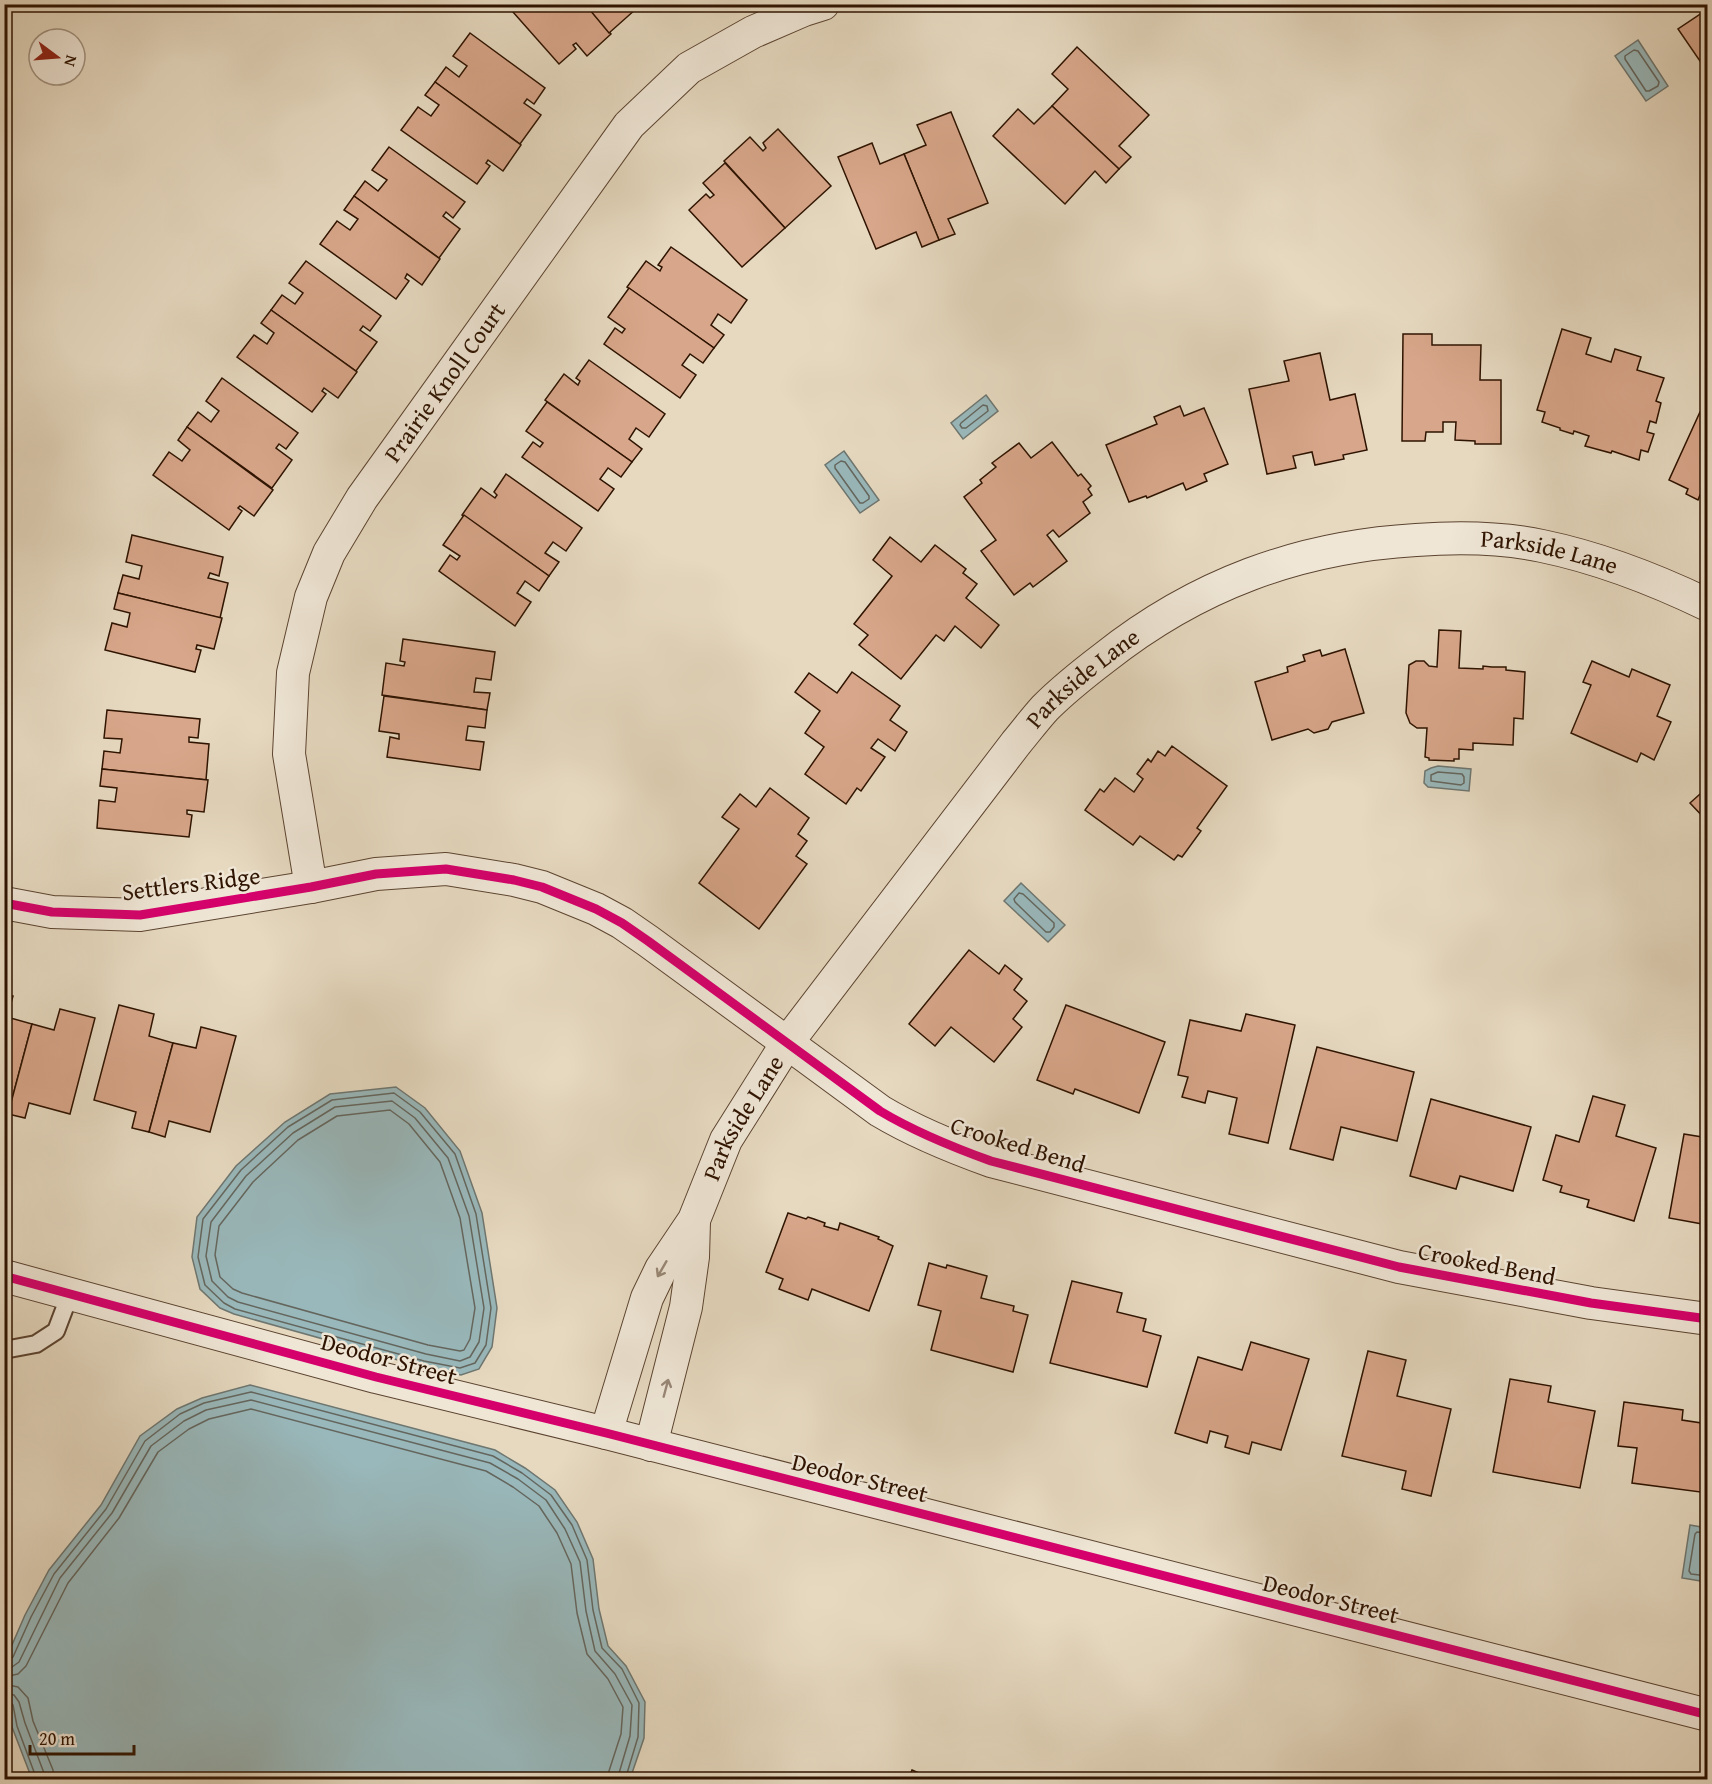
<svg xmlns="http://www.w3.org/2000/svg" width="1712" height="1784" font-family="'Gentium Book Plus',serif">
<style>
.water{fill:#99b8bb;stroke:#6e7670;stroke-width:1.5}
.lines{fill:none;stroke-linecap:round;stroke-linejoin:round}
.shore{stroke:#64665e;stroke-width:1.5}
.building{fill:#d8a68a;stroke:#2e1300;stroke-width:1.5}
.lane-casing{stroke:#5c4430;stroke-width:20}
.street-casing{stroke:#5c4430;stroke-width:34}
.lane{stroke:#efe6d6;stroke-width:16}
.street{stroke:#efe6d6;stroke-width:32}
.cycleway-casing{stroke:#efe6d6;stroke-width:13}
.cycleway{stroke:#d6006c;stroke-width:9}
.oneway{stroke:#988776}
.labels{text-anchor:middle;stroke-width:5;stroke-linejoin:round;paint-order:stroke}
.street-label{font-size:24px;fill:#2e1300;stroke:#efe6d6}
</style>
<rect width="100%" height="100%" fill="#e6d9c0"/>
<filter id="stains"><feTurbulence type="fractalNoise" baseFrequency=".00333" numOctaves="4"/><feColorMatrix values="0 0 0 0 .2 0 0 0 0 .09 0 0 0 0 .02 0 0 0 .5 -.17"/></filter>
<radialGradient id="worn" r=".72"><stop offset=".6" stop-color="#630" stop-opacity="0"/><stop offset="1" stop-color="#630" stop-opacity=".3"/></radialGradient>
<g class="water">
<polygon points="1638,40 1668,86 1646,101 1615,56"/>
<polygon points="986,395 998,411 963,439 951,423"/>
<polygon points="844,451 879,500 860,513 825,465"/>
<polygon points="1438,766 1471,769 1469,791 1428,787 1424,783 1425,771 1431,768"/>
<polygon points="1021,883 1065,925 1048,942 1004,901"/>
<polygon points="396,1087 425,1108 460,1151 482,1213 497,1308 492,1347 479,1369 461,1375 423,1367 234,1314 220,1308 200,1289 192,1257 197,1217 236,1166 285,1122 330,1094"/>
<polygon points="250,1385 495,1450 525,1468 555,1490 577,1522 593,1559 599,1609 608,1646 626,1666 645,1702 644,1738 630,1779 32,1779 12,1727 5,1694 5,1661 25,1615 49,1570 101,1505 140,1436 177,1409 202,1398"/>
<polygon points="1690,1525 1707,1528 1707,1582 1682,1578"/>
</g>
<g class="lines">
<g class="shore">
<polygon points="1634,50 1638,51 1659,82 1658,86 1649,91 1646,91 1625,59 1625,56"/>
<polygon points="983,405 987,406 988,411 966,428 962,428 960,425 961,423"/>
<polygon points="841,461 845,462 869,496 869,499 863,503 860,503 835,468 835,465"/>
<polygon points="1438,772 1462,774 1464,777 1464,783 1461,785 1431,781 1431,775"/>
<polygon points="1019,893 1023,894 1054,923 1054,927 1050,932 1046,932 1015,902 1014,899"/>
<polygon points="394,1093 420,1112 455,1154 476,1214 491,1308 486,1345 475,1363 460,1368 424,1361 235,1309 224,1303 205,1285 198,1257 203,1219 241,1170 288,1127 332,1100"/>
<polygon points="392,1101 415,1118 448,1158 469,1216 484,1308 479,1342 470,1357 460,1361 426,1354 238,1302 228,1297 212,1281 206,1256 211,1222 246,1176 293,1133 335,1107"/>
<polygon points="390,1110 409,1124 440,1162 460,1218 475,1308 470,1339 464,1350 460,1351 428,1345 242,1293 233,1289 220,1277 215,1255 219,1226 253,1182 298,1140 337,1116"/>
<polyline points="1708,1533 1697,1532 1695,1534 1689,1571 1691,1574 1708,1576"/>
<polyline points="4,1661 9,1660 13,1657 31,1617 54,1574 106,1509 145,1441 180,1414 204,1403 251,1392 493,1456 522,1473 551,1495 572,1525 587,1560 593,1610 602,1648 622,1669 639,1703 638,1737 625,1780"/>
<polyline points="4,1668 12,1667 19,1662 60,1578 112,1513 151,1446 184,1421 206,1410 251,1400 490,1463 518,1479 546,1500 565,1529 580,1562 586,1611 595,1651 615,1674 632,1705 630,1736 617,1780"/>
<polyline points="4,1677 18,1674 26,1666 68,1583 119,1518 158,1452 189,1429 209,1419 251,1409 486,1471 513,1487 539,1506 557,1533 571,1564 577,1613 587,1654 608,1679 623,1707 621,1734 609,1771 608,1780"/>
<polyline points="4,1684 18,1687 28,1698 33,1721 53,1770 54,1780"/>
<polyline points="4,1693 14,1695 19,1702 25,1723 44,1773 45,1780"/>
<polyline points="4,1701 10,1702 13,1705 17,1726 37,1780"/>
</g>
</g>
<g class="building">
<polygon points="506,4 585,4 611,34 587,56 576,43 573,45 576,49 559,64"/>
<polygon points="585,4 632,4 636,9 609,33"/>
<polygon points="1082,4 1117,4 1083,11"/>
<polygon points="1708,9 1708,60 1702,64 1678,29"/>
<polygon points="470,33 545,88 534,104 527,99 524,103 541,115 520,144 435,82 446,67 459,77 467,66 453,56"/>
<polygon points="1077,47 1149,115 1119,146 1131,157 1119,169 1052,106 1068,89 1052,74"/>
<polygon points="435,82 521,145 503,171 488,160 486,163 490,166 477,184 401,130 418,107 431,116 439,105 425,95"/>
<polygon points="1052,106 1119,169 1106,183 1095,171 1065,204 993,136 1018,109 1034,124"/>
<polygon points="951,112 988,203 948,219 955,234 939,240 904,154 926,145 917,125"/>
<polygon points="778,129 831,186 785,228 724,161 750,137 763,151 766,148 763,143"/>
<polygon points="872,143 880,164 904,154 939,240 922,247 916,232 876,249 838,157"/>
<polygon points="389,147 465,202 453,218 446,212 443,216 460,229 439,258 354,196 365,181 378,191 387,180 372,170"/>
<polygon points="725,163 785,228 742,267 689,210 706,194 710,198 714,195 703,183"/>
<polygon points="354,196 440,259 422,285 407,274 405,278 409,281 396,299 320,244 337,221 350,230 358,219 344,210"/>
<polygon points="671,247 747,300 731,323 718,314 711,325 724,335 714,348 627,287 646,261 660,271 662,267 658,265"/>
<polygon points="306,261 381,316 370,331 363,326 360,330 377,342 356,371 271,310 282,295 295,304 303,293 289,283"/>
<polygon points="629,288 714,348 703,363 690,354 682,365 696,375 680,398 604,344 615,328 622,333 625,329 608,317"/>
<polygon points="271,310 357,372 338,398 324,388 322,391 326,394 312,412 237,357 254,335 267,344 274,333 261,323"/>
<polygon points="1562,329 1591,338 1586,354 1611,362 1615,349 1641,357 1637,370 1664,378 1656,401 1661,403 1656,423 1650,421 1647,432 1654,434 1648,452 1641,450 1639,460 1612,451 1611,453 1585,446 1589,436 1574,431 1573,434 1560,430 1560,428 1542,422 1545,412 1537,410"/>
<polygon points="1403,334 1432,334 1432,345 1481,345 1480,380 1501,380 1501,444 1475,444 1475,441 1455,440 1456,422 1443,422 1443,432 1426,432 1425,441 1402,441"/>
<polygon points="1320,353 1330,400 1355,394 1367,450 1343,455 1344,459 1315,465 1312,452 1293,456 1296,468 1267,474 1249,389 1289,381 1284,361"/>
<polygon points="589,360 665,414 649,437 636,428 629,439 642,449 632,462 545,400 564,374 578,385 580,381 576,378"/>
<polygon points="222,378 298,433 286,449 279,444 276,448 292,460 272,488 187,427 198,412 211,422 219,411 206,401"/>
<polygon points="547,402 632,462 621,477 608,468 600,479 614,489 598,511 522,457 533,442 540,447 543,443 526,431"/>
<polygon points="1180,406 1184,416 1204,408 1228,464 1204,474 1207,481 1186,490 1183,483 1147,498 1146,496 1129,502 1106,445 1157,424 1154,417"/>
<polygon points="1700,412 1708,415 1708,498 1700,495 1698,500 1686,494 1688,489 1669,480"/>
<polygon points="187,427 273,490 254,516 240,506 238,508 242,511 229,530 153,475 169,452 182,461 190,450 178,440"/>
<polygon points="1052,442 1078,476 1081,474 1091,486 1088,489 1092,495 1083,502 1090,513 1059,537 1053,530 1047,535 1067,561 1033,587 1030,583 1014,595 981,551 996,540 964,497 982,483 980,480 996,467 992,463 1019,443 1031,458"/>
<polygon points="506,474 582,528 566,551 553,542 545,553 559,562 549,576 462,515 481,488 495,498 497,495 494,492"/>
<polygon points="464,515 549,576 539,591 525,581 517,593 531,602 515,626 439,571 450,555 457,560 460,556 443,545"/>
<polygon points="132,535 223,557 219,576 210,573 208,578 228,583 220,618 118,593 123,575 139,579 142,566 126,562"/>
<polygon points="890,537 921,562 935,545 966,569 963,573 977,584 966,598 999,625 981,648 955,626 944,641 936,635 901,679 859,645 868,635 854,624 892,576 873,560"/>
<polygon points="118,593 222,618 214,649 197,645 196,649 201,650 195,672 105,650 112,623 127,627 130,613 114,609"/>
<polygon points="1439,630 1461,631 1459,668 1483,669 1483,666 1492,667 1506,667 1506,670 1525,672 1523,719 1514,718 1513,745 1473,743 1473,750 1459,749 1459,759 1454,759 1454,761 1429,760 1429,758 1425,757 1427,728 1417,728 1410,723 1406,713 1409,665 1416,661 1424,661 1429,666 1437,667"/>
<polygon points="403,639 495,652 491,680 476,678 474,692 490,693 487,710 382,695 386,663 404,666 405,662 400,661"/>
<polygon points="1345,649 1364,713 1332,722 1328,729 1314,733 1308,729 1272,740 1255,682 1288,672 1287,667 1305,661 1303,655 1320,650 1322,656"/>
<polygon points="1592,661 1629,677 1632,669 1670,685 1657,716 1671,722 1654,760 1641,753 1637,762 1571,733 1591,685 1583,682"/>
<polygon points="852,672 900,706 890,720 907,732 895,751 878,739 871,748 885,757 861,791 857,788 846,804 805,774 824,747 805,733 820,711 795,692 809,673 837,693"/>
<polygon points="384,696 487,710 485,728 468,726 466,740 484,742 480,770 387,757 390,737 399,739 399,734 379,731"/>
<polygon points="107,710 200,719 198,738 189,737 189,742 209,744 206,780 102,769 104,751 120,753 122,739 104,738"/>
<polygon points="1172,746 1227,786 1197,828 1201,831 1182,857 1178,855 1174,860 1140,836 1133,845 1085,810 1100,789 1104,792 1115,778 1134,792 1143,779 1137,774 1148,759 1151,762 1158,751 1165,756"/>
<polygon points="102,769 208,780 204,812 187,810 187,814 192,815 189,837 97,828 99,800 115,802 117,788 100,786"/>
<polygon points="1708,787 1708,822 1690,803"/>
<polygon points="770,788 809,818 798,834 807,841 796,856 807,864 759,929 699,883 739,829 722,817 740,794 756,807"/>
<polygon points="969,950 999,974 1005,965 1022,979 1014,990 1027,1001 1013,1019 1022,1027 994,1062 951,1027 935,1046 909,1024"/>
<polygon points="4,994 13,996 7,1017 32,1024 8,1114 4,1113"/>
<polygon points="119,1005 154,1014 149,1036 173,1043 149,1132 132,1128 136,1112 94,1100"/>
<polygon points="1066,1005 1165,1042 1139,1113 1075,1089 1073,1094 1037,1080"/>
<polygon points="60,1009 95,1018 70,1114 29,1103 25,1118 8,1114 32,1024 54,1030"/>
<polygon points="1246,1014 1295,1025 1268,1143 1229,1134 1237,1098 1208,1091 1205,1103 1182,1097 1188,1077 1178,1075 1190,1020 1241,1031"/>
<polygon points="201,1027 236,1036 210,1132 169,1121 165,1137 149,1132 173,1043 196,1048"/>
<polygon points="1317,1047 1414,1072 1397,1141 1341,1127 1333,1160 1290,1149"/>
<polygon points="1593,1096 1625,1105 1616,1136 1656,1148 1634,1221 1587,1207 1589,1200 1560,1192 1562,1186 1543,1180 1556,1135 1579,1142"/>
<polygon points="1431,1099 1531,1127 1513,1191 1460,1176 1456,1189 1410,1176"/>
<polygon points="1684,1134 1708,1138 1708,1225 1669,1218"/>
<polygon points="788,1213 806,1219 808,1217 814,1219 825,1223 824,1226 838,1230 840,1223 879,1237 878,1239 893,1246 869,1311 812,1289 808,1300 779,1289 783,1279 766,1272"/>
<polygon points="929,1263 946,1268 947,1265 987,1276 981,1298 1014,1306 1013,1311 1028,1315 1013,1372 931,1350 941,1311 918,1305"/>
<polygon points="1072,1281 1122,1293 1117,1312 1146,1319 1143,1331 1161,1336 1147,1387 1050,1363"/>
<polygon points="1251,1342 1309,1359 1281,1450 1252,1442 1249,1454 1225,1447 1228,1436 1210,1431 1207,1443 1175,1433 1198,1357 1242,1370"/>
<polygon points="1368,1351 1406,1360 1397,1396 1451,1409 1431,1496 1402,1489 1406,1471 1342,1456"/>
<polygon points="1510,1379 1551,1386 1548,1402 1595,1411 1580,1488 1493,1472"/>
<polygon points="1624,1402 1683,1410 1682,1420 1708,1424 1708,1493 1632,1483 1637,1448 1618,1446"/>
<polygon points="912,1770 935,1780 908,1780"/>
</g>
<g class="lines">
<g class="lane-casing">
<polyline id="lane" points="4,1350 36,1344 56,1331 70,1294"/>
</g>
<g class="street-casing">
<g id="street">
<path id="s1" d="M311 887 289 754 293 673 311 597 329 553 362 498 629 125 689 68 753 32 804 10 823 4"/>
<path d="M4 903 52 912 140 915 311 887 376 874 446 869 514 880 542 887 596 909 622 923 648 941 880 1111C915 1132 952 1147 991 1161L1399 1267 1591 1303 1708 1319"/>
<polyline points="4,1276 376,1377 606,1433 1708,1715"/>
<path id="s2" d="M606 1433 647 1298 661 1269 694 1220 726 1140 787 1043 1016 743C1026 731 1035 719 1045 708 1063 690 1083 674 1104 658 1196 585 1298 547 1416 540 1457 537 1500 537 1542 546 1600 558 1654 579 1708 605"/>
<polyline points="651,1445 686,1307 693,1257 694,1221"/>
</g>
</g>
<use href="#lane" class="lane"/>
<use href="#street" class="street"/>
<g class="cycleway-casing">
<g id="cycleway">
<path d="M4 903 52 912 140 915 311 887 376 874 446 869 514 880 542 887 596 909 622 923 648 941 880 1111C915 1132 952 1147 991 1161L1399 1267 1591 1303 1708 1319"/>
<polyline points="4,1276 376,1377 606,1433 1708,1715"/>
</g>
</g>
<use href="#cycleway" class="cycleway"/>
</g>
<defs><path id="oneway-shaft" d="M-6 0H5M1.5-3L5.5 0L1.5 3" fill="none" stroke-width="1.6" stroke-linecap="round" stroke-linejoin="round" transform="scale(1.5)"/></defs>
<g class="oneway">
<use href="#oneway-shaft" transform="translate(662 1269) rotate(120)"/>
<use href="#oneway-shaft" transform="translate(666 1388) rotate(-75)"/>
</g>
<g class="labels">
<g class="street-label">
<text dy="8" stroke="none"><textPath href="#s1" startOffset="548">Prairie Knoll Court</textPath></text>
<text dy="8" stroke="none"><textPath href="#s2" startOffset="1407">Parkside Lane</textPath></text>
<text dy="8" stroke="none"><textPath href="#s2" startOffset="904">Parkside Lane</textPath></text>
<text transform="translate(191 884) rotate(-7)" y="8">Settlers Ridge</text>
<text dy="8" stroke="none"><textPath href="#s2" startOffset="346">Parkside Lane</textPath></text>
<text transform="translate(1018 1145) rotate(17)" y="8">Crooked Bend</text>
<text transform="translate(1487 1264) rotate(11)" y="8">Crooked Bend</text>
<text transform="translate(389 1359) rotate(15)" y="8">Deodor Street</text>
<text transform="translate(860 1478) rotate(14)" y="8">Deodor Street</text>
<text transform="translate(1331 1599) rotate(14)" y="8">Deodor Street</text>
</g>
</g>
<rect width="1712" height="1784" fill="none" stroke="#e6d9c0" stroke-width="24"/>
<rect x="6" y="6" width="1700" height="1772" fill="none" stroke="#2e1300" stroke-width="3"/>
<rect x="12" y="12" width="1688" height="1760" fill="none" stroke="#2e1300" stroke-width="1.5"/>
<g transform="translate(57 57) rotate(106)"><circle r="28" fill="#efe6d6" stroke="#a29280" stroke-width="1.5"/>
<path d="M0-4.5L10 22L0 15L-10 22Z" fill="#8f2418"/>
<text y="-9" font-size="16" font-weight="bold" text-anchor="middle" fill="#2e1300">N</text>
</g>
<path d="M30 1745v9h104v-9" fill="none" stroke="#2e1300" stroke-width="3"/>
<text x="39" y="1745" font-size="18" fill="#2e1300" stroke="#efe6d6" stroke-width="4.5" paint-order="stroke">20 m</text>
<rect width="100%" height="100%" filter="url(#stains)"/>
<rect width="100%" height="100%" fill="url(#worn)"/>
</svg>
